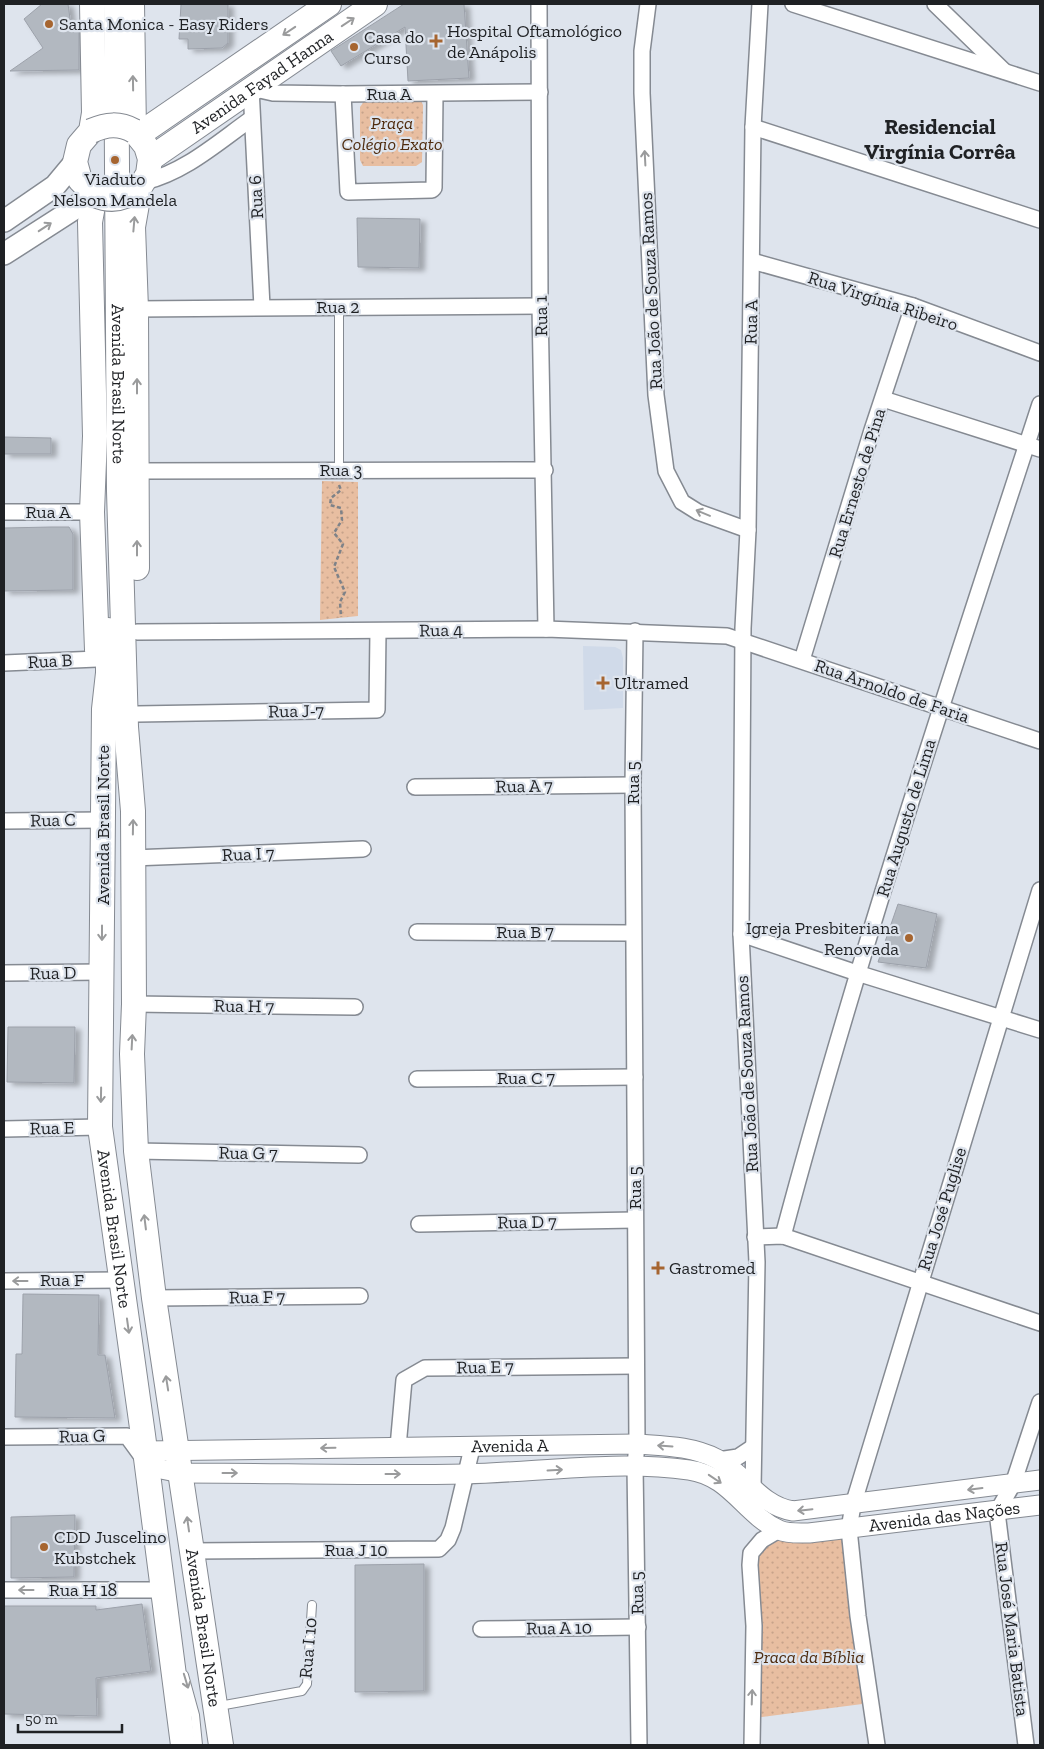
<svg xmlns="http://www.w3.org/2000/svg" width="1044" height="1749" font-family="'Zilla Slab',serif">
<style>
.built{fill:#d0dae9}
.green{fill:url(#green-dots)}
.building{fill:#b2b8c0;stroke:#9ca1aa;filter:url(#shadow)}
.lines{fill:none;stroke-linecap:round;stroke-linejoin:round}
.service-casing{stroke:#858a92;stroke-width:10}
.minor-casing{stroke:#858a92;stroke-width:18}
.tertiary-casing{stroke:#858a92;stroke-width:21}
.secondary-casing{stroke:#858a92;stroke-width:24}
.primary-casing{stroke:#858a92;stroke-width:26}
.path{stroke:#7e8288;stroke-width:2.5;stroke-dasharray:4 2.5;stroke-linecap:butt}
.service{stroke:#fff;stroke-width:8}
.minor{stroke:#fff;stroke-width:15}
.tertiary{stroke:#fff;stroke-width:19}
.secondary{stroke:#fff;stroke-width:21}
.primary{stroke:#fff;stroke-width:24}
.primary-bridge-casing{stroke:#858a92;stroke-width:26;stroke-linecap:butt}
.primary-bridge{stroke:#fff;stroke-width:24}
.oneway{stroke:#9a9b9c}
.poi-dot{fill:#a66530;stroke:#dee4ed;stroke-width:2}
.labels{text-anchor:middle;stroke-width:4.5;stroke-linejoin:round;paint-order:stroke}
.poi-label{font-size:18px;fill:#1f2124;stroke:#dee4ed;text-anchor:start}
.street-label{font-size:18px;fill:#1f2124;stroke:#dee4ed}
.park-label{font-size:18px;font-style:italic;fill:#4f2c0f;stroke:#dee4ed}
.district-label{font-size:22px;font-weight:bold;fill:#1f2124;stroke:#dee4ed}
</style>
<defs>
<pattern id="green-dots" width="8" height="8" patternUnits="userSpaceOnUse" patternTransform="scale(1.25)"><rect width="8" height="8" fill="#e8bea1"/><path d="M2 2h.1M6 6h.1" fill="none" stroke="#c7a38a" stroke-width="1.8" stroke-linecap="round"/></pattern>
<filter id="shadow"><feDropShadow dx="5.5" dy="3" stdDeviation="2.5" flood-color="#0004"/></filter>
</defs>
<rect width="100%" height="100%" fill="#dee4ed"/>
<polygon class="built" points="583,646 615,647 621,650 623,658 623,708 584,710"/>
<g class="green">
<polygon points="420,99 423,105 422,162 416,166 363,166 360,160 360,107 365,100"/>
<polygon points="322,481 358,482 358,616 320,620"/>
<polygon points="845,1532 870,1703 754,1718 757,1544"/>
</g>
<g class="building">
<polygon points="42,4 68,4 71,26 79,27 79,70 10,71 43,48 24,19"/>
<polygon points="181,4 228,4 228,43 222,48 188,49 188,39 179,39"/>
<polygon points="404,4 464,4 469,78 408,81 405,27 341,66 331,51"/>
<polygon points="357,218 420,219 419,268 358,267"/>
<polygon points="4,437 51,438 51,454 4,454"/>
<polygon points="51,527 69,527 73,534 73,590 4,591 4,528"/>
<polygon points="898,904 937,914 926,968 878,962"/>
<polygon points="8,1027 75,1027 74,1083 7,1082"/>
<polygon points="23,1294 99,1295 98,1355 105,1355 115,1418 15,1417 16,1354 22,1354"/>
<polygon points="75,1515 74,1577 11,1578 11,1517"/>
<polygon points="424,1564 424,1691 355,1692 355,1565"/>
<polygon points="142,1604 151,1671 96,1678 97,1716 4,1714 4,1606 96,1606 96,1610"/>
</g>
<g class="lines">
<g class="service-casing">
<g id="service">
<polyline points="339,470 339,307"/>
<polyline points="184,1675 195,1715 198,1745"/>
<polyline points="219,1706 302,1691 307,1684 312,1605"/>
</g>
</g>
<g class="minor-casing">
<g id="minor">
<polyline points="539,4 540,306 546,629"/>
<polyline points="648,4 642,51 642,93 656,395 666,471 682,502 698,512 748,530"/>
<polyline points="793,4 1040,83"/>
<polyline points="935,4 1004,71"/>
<polyline points="343,94 348,192 432,190 434,188 435,94"/>
<polyline points="753,127 1040,220"/>
<path d="M144 182C185 172 217 143 251 119"/>
<polyline points="752,261 913,306 1040,353"/>
<polyline points="262,307 251,88 273,93 343,94 540,92"/>
<polyline points="136,309 540,306"/>
<polyline points="883,399 1040,449"/>
<polyline points="137,471 545,470"/>
<polyline points="4,512 92,512"/>
<polyline points="635,631 633,785 637,1444 635,1466 639,1745"/>
<polyline points="137,632 546,629 727,636 1040,741"/>
<polyline points="802,660 872,430 913,306"/>
<polyline points="4,663 97,659"/>
<polyline points="137,714 377,710 378,631"/>
<polyline points="415,787 633,785"/>
<polyline points="4,821 103,820"/>
<polyline points="132,858 363,849"/>
<polyline points="417,932 633,933"/>
<polyline points="741,934 857,973 1040,1030"/>
<polyline points="4,973 102,972"/>
<polyline points="134,1004 355,1007"/>
<polyline points="417,1079 635,1077"/>
<polyline points="4,1129 100,1127"/>
<polyline points="136,1151 359,1155"/>
<polyline points="419,1224 635,1220"/>
<path d="M783 1236C858 955 950 680 1040 404"/>
<polyline points="755,1237 783,1236 1040,1323"/>
<polyline points="4,1281 121,1280"/>
<polyline points="154,1298 360,1296"/>
<polyline points="4,1437 127,1436 143,1458"/>
<polyline points="398,1447 404,1380 425,1368 636,1366"/>
<polyline points="718,1460 738,1457 753,1447"/>
<polyline points="753,1489 757,1262 741,934 743,628 748,530 753,127 760,4"/>
<polyline points="192,1551 439,1549 448,1540 453,1528 472,1448"/>
<polyline points="4,1590 162,1590"/>
<polyline points="481,1629 638,1627"/>
<polyline points="752,1745 754,1626 750,1565 751,1553 762,1540 779,1530"/>
<polyline points="877,1745 858,1616 849,1529 853,1505 1040,890"/>
<polyline points="1026,1745 997,1512 1013,1484 1040,1402"/>
</g>
</g>
<g class="tertiary-casing">
<g id="tertiary">
<path id="s1" d="M145 1451 637 1444C664 1446 692 1446 717 1459 745 1474 760 1506 793 1511L1040 1480"/>
<path id="s2" d="M146 1462 156 1468 181 1473C276 1473 371 1476 466 1474 540 1472 616 1460 689 1470 731 1476 744 1514 779 1530 788 1534 800 1533 809 1533L1040 1505"/>
</g>
</g>
<g class="secondary-casing">
<g id="secondary">
<polyline points="4,221 55,186 75,162"/>
<polyline points="4,254 74,209 91,193"/>
</g>
</g>
<g class="primary-casing">
<g id="primary">
<polyline points="92,4 94,113 91,131 79,145 75,162 80,180 95,195 90,222 95,436 92,512 97,650"/>
<path id="s3" d="M116 4 119 491 126 727 133 811 134 1004 132 1054 136 1151 154 1298 221 1745"/>
<polyline points="132,4 134,131 146,146 150,159 148,174 140,187 133,227 136,309 137,568"/>
<polyline points="138,135 329,4"/>
<path id="s4" d="M150 159 375 4"/>
<path id="s5" d="M108 630V673L104 709 100 1127 143 1435 183 1745"/>
</g>
</g>
<polyline class="path" points="339,485 341,490 331,498 330,505 341,508 342,520 334,533 343,544 334,567 345,592 340,602 341,617"/>
<use href="#service" class="service"/>
<use href="#minor" class="minor"/>
<use href="#tertiary" class="tertiary"/>
<use href="#secondary" class="secondary"/>
<use href="#primary" class="primary"/>
<g class="primary-bridge-casing">
<g id="primary-bridge">
<path d="M91 131C107 124 119 123 134 131"/>
<path d="M95 195C111 202 126 199 140 187"/>
</g>
</g>
<use href="#primary-bridge" class="primary-bridge"/>
</g>
<defs><path id="oneway-shaft" d="M-6 0H5M1.5-3L5.5 0L1.5 3" fill="none" stroke-width="1.6" stroke-linecap="round" stroke-linejoin="round" transform="scale(1.25)"/></defs>
<g class="oneway">
<use href="#oneway-shaft" transform="translate(348 22) rotate(-34)"/>
<use href="#oneway-shaft" transform="translate(289 31) rotate(146)"/>
<use href="#oneway-shaft" transform="translate(133 83) rotate(-91)"/>
<use href="#oneway-shaft" transform="translate(645 158) rotate(-93)"/>
<use href="#oneway-shaft" transform="translate(134 224) rotate(-85)"/>
<use href="#oneway-shaft" transform="translate(45 227) rotate(-33)"/>
<use href="#oneway-shaft" transform="translate(137 386) rotate(-90)"/>
<use href="#oneway-shaft" transform="translate(703 513) rotate(-157)"/>
<use href="#oneway-shaft" transform="translate(137 548) rotate(-90)"/>
<use href="#oneway-shaft" transform="translate(133 827) rotate(-89)"/>
<use href="#oneway-shaft" transform="translate(102 933) rotate(90)"/>
<use href="#oneway-shaft" transform="translate(132 1042) rotate(-87)"/>
<use href="#oneway-shaft" transform="translate(101 1095) rotate(91)"/>
<use href="#oneway-shaft" transform="translate(145 1222) rotate(-97)"/>
<use href="#oneway-shaft" transform="translate(20 1281) rotate(180)"/>
<use href="#oneway-shaft" transform="translate(128 1326) rotate(82)"/>
<use href="#oneway-shaft" transform="translate(167 1383) rotate(-99)"/>
<use href="#oneway-shaft" transform="translate(665 1446) rotate(-176)"/>
<use href="#oneway-shaft" transform="translate(328 1448) rotate(179)"/>
<use href="#oneway-shaft" transform="translate(555 1470) rotate(-3)"/>
<use href="#oneway-shaft" transform="translate(230 1473)"/>
<use href="#oneway-shaft" transform="translate(393 1474)"/>
<use href="#oneway-shaft" transform="translate(715 1479) rotate(34)"/>
<use href="#oneway-shaft" transform="translate(975 1489) rotate(173)"/>
<use href="#oneway-shaft" transform="translate(805 1510) rotate(174)"/>
<use href="#oneway-shaft" transform="translate(188 1524) rotate(-98)"/>
<use href="#oneway-shaft" transform="translate(26 1590) rotate(180)"/>
<use href="#oneway-shaft" transform="translate(186 1681) rotate(73)"/>
<use href="#oneway-shaft" transform="translate(752 1697) rotate(-88)"/>
</g>
<g class="poi-dot">
<circle cx="49" cy="24" r="5"/>
<path d="M433.5 33.5h5v5h5v5h-5v5h-5v-5h-5v-5h5z"/>
<circle cx="354" cy="47" r="5"/>
<circle cx="115" cy="160" r="5"/>
<path d="M600.5 675.5h5v5h5v5h-5v5h-5v-5h-5v-5h5z"/>
<circle cx="909" cy="938" r="5"/>
<path d="M655.5 1260.5h5v5h5v5h-5v5h-5v-5h-5v-5h5z"/>
<circle cx="44" cy="1547" r="5"/>
</g>
<g class="labels">
<g class="poi-label">
<text x="59" y="30">Santa Monica - Easy Riders</text>
<text x="447" y="37">Hospital Oftamológico<tspan x="447" dy="21">de Anápolis</tspan></text>
<text x="364" y="43">Casa do<tspan x="364" dy="21">Curso</tspan></text>
<text x="115" y="185" text-anchor="middle">Viaduto<tspan x="115" dy="21">Nelson Mandela</tspan></text>
<text x="614" y="689">Ultramed</text>
<text x="899" y="934" text-anchor="end">Igreja Presbiteriana<tspan x="899" dy="21">Renovada</tspan></text>
<text x="669" y="1274">Gastromed</text>
<text x="54" y="1543">CDD Juscelino<tspan x="54" dy="21">Kubstchek</tspan></text>
</g>
<g class="street-label">
<text dy="6" stroke="none"><textPath href="#s4" startOffset="136">Avenida Fayad Hanna</textPath></text>
<text x="389" y="100">Rua A</text>
<text transform="translate(256 197) rotate(-93)" y="6">Rua 6</text>
<text transform="translate(651 291) rotate(-93)" y="6">Rua João de Souza Ramos</text>
<text transform="translate(883 301) rotate(18)" y="6">Rua Virgínia Ribeiro</text>
<text x="338" y="313">Rua 2</text>
<text transform="translate(541 316) rotate(-91)" y="6">Rua 1</text>
<text transform="translate(751 322) rotate(-89)" y="6">Rua A</text>
<text dy="6" stroke="none"><textPath href="#s3" startOffset="380">Avenida Brasil Norte</textPath></text>
<text x="341" y="476">Rua 3</text>
<text transform="translate(857 483) rotate(-73)" y="6">Rua Ernesto de Pina</text>
<text x="48" y="518">Rua A</text>
<text transform="translate(441 630) rotate(-1)" y="6">Rua 4</text>
<text transform="translate(50 661) rotate(-3)" y="6">Rua B</text>
<text transform="translate(892 691) rotate(19)" y="6">Rua Arnoldo de Faria</text>
<text transform="translate(296 711) rotate(-1)" y="6">Rua J-7</text>
<text transform="translate(633 783) rotate(-90)" y="6">Rua 5</text>
<text transform="translate(524 786) rotate(-1)" y="6">Rua A 7</text>
<text transform="translate(906 818) rotate(-73)" y="6">Rua Augusto de Lima</text>
<text transform="translate(53 820) rotate(-1)" y="6">Rua C</text>
<text transform="translate(103 825) rotate(-90)" y="6">Avenida Brasil Norte</text>
<text transform="translate(248 854) rotate(-2)" y="6">Rua I 7</text>
<text x="525" y="938">Rua B 7</text>
<text transform="translate(53 973) rotate(-1)" y="6">Rua D</text>
<text transform="translate(244 1006) rotate(1)" y="6">Rua H 7</text>
<text transform="translate(747 1074) rotate(-93)" y="6">Rua João de Souza Ramos</text>
<text x="526" y="1084">Rua C 7</text>
<text transform="translate(52 1128) rotate(-1)" y="6">Rua E</text>
<text transform="translate(248 1153) rotate(1)" y="6">Rua G 7</text>
<text transform="translate(635 1188) rotate(-90)" y="6">Rua 5</text>
<text transform="translate(942 1209) rotate(-73)" y="6">Rua José Puglise</text>
<text transform="translate(527 1222) rotate(-1)" y="6">Rua D 7</text>
<text dy="6" stroke="none"><textPath href="#s5" startOffset="600">Avenida Brasil Norte</textPath></text>
<text x="62" y="1286">Rua F</text>
<text transform="translate(257 1297) rotate(-1)" y="6">Rua F 7</text>
<text transform="translate(485 1367) rotate(-1)" y="6">Rua E 7</text>
<text transform="translate(82 1436) rotate(-1)" y="6">Rua G</text>
<text dy="6" stroke="none"><textPath href="#s1" startOffset="365">Avenida A</textPath></text>
<text dy="6" stroke="none"><textPath href="#s2" startOffset="822">Avenida das Nações</textPath></text>
<text x="356" y="1556">Rua J 10</text>
<text x="83" y="1596">Rua H 18</text>
<text transform="translate(637 1593) rotate(-91)" y="6">Rua 5</text>
<text dy="6" stroke="none"><textPath href="#s3" startOffset="1629">Avenida Brasil Norte</textPath></text>
<text transform="translate(559 1628) rotate(-1)" y="6">Rua A 10</text>
<text transform="translate(1012 1629) rotate(83)" y="6">Rua José Maria Batista</text>
<text transform="translate(308 1648) rotate(-85)" y="6">Rua I 10</text>
</g>
<g class="park-label">
<text x="392" y="129">Praça<tspan x="392" dy="21">Colégio Exato</tspan></text>
<text x="809" y="1663">Praca da Bíblia</text>
</g>
<g class="district-label">
<text x="940" y="134">Residencial<tspan x="940" dy="25">Virgínia Corrêa</tspan></text>
</g>
</g>
<rect width="1044" height="1749" fill="none" stroke="#1f2124" stroke-width="10"/>
<path d="M18 1724v8h104v-8" fill="none" stroke="#1f2124" stroke-width="2.5"/>
<text x="25" y="1724" font-size="15" fill="#1f2124" stroke="#dee4ed" stroke-width="4" paint-order="stroke">50 m</text>
</svg>
